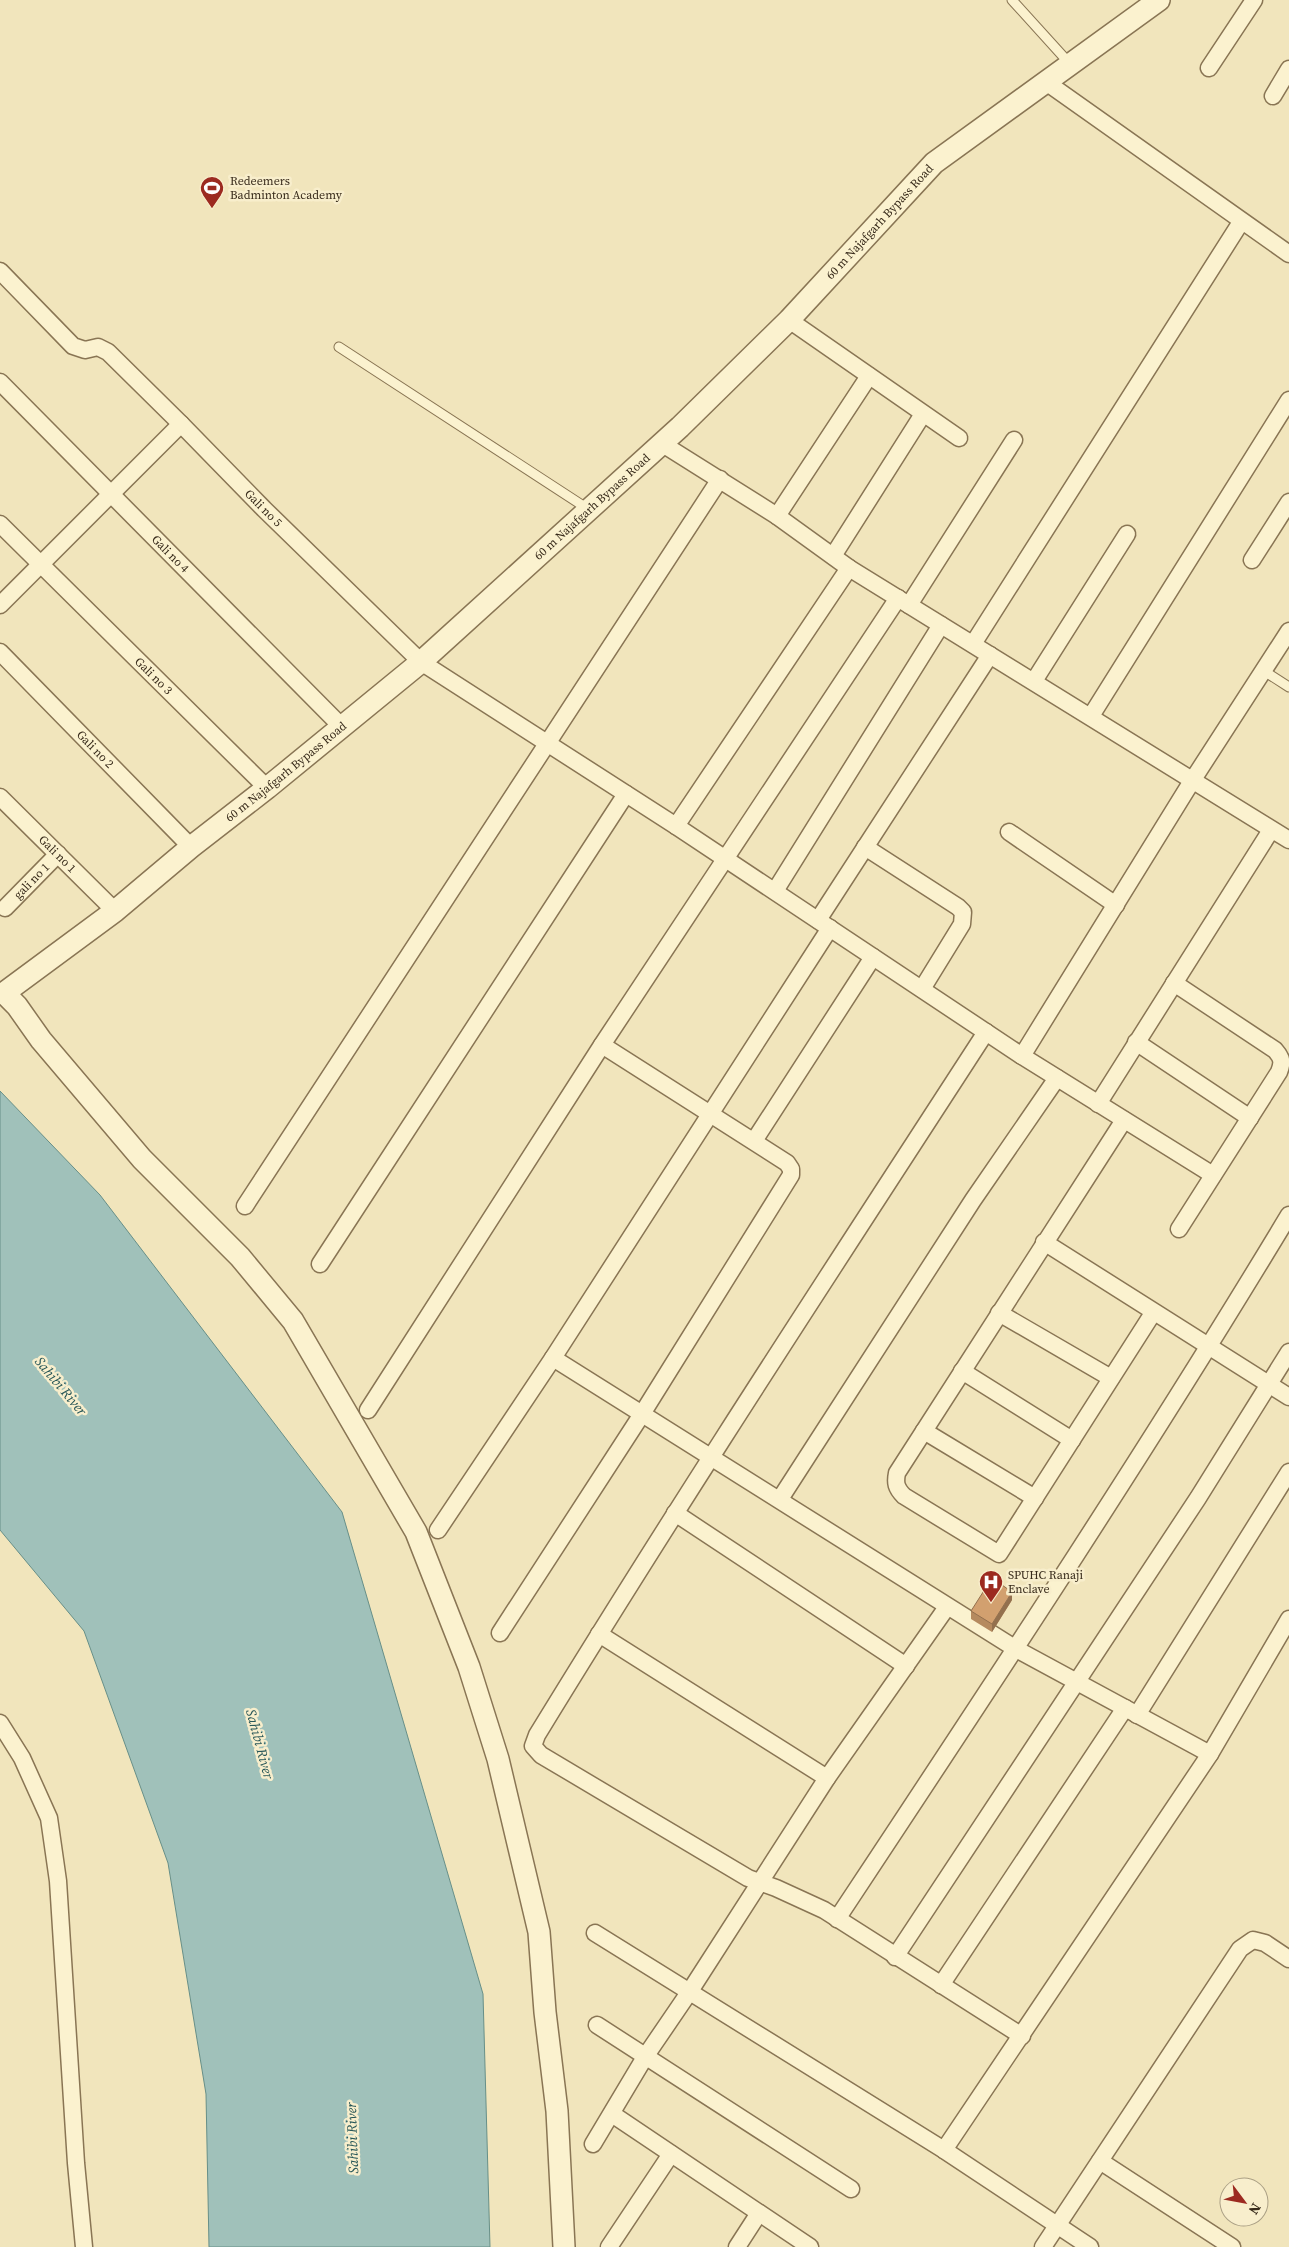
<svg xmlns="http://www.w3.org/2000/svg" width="1289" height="2247" font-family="'Source Serif 4',serif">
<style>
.water{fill:#a0c1ba;stroke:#678f88}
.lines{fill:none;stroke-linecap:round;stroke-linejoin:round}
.service-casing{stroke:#897554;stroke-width:11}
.minor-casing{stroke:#897554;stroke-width:19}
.tertiary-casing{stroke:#897554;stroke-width:24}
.service{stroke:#fbf2cf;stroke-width:9}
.minor{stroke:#fbf2cf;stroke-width:16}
.tertiary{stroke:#fbf2cf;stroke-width:21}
.wall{fill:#b58a5f}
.shaded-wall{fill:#93704e}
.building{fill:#d2a06f;stroke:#93704e}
.labels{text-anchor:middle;stroke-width:5;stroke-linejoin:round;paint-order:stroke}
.poi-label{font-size:12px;fill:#372a1a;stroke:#f8eecc;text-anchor:start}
.street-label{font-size:12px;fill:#372a1a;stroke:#f8eecc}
.water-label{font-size:14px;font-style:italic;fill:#285758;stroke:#f8eecc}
</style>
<rect width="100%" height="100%" fill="#f1e5bc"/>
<polygon class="water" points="0,1091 100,1195 342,1512 483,1994 490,2247 209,2247 206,2094 168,1863 84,1631 0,1530"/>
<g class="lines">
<g class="service-casing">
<g id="service">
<polyline points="1012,0 1070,64"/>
<polyline points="339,347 588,509"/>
<polyline points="1264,671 1289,687"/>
</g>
</g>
<g class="minor-casing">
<g id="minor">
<polyline points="1209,68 1254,0"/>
<polyline points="1046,82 1289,254"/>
<polyline points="1273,96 1289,69"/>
<path id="s1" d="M0 271 73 346 85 350 98 347 108 352 181 424 264 509 421 662 676 826 1022 1056 1213 1175"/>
<polyline points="789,320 959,438"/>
<path id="s2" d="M0 382 342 727"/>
<polyline points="661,443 777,516 849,568 1289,840"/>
<polyline points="777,516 869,376"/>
<path id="s3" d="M0 524 267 788"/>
<polyline points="833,556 923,414"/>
<polyline points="1252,560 1289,502"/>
<polyline points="0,605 181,424"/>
<polyline points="909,605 1014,440"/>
<polyline points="973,644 1241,222"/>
<path id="s4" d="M0 652 191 847"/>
<polyline points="1034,681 1127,534"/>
<polyline points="1091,716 1289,400"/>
<path id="s5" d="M0 797 115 911"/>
<polyline points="676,826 849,568"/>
<polyline points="1009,832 1116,905"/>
<polyline points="865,847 958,907 963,912 962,924 922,989"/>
<polyline points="775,891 941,625"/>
<path id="s6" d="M5 908 58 854"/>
<polyline points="818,920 990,655"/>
<path d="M1174 983 1275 1050C1282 1058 1283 1062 1279 1072L1179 1229"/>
<path d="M986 1032C835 1265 682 1498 537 1735L533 1746 541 1755 748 1878 776 1888 824 1910 1022 2036"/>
<polyline points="1136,1042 1250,1118"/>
<polyline points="1022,1056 1192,781 1289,631"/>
<polyline points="1098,1104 1271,830"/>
<path d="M1124 1120 897 1473C895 1483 896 1488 904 1496L999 1554 1153 1313"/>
<polyline points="754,1141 873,957"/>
<polyline points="245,1206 720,479"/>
<polyline points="1044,1242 1289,1397"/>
<polyline points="320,1264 626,794"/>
<polyline points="999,1313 1111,1378"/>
<polyline points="553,1358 1016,1649 1210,1754"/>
<polyline points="962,1371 1072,1440"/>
<polyline points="368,1410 602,1045 898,598"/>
<polyline points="924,1431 1035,1498"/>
<polyline points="780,1499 973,1200 1057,1078"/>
<polyline points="675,1513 906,1666"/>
<polyline points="438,1530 553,1358 830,928"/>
<polyline points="500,1633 642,1414 791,1175 791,1169 787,1163 602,1045"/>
<polyline points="599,1634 827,1778"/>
<polyline points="1137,1715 1289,1472"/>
<polyline points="0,1723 22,1758 49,1818 58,1881 76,2163 84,2247"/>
<path d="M837 1919C991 1686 1145 1454 1289 1215"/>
<polyline points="595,1933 944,2150 1090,2247"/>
<polyline points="895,1957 1198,1498 1289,1352"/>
<polyline points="941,1985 1125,1708"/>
<polyline points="597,2025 851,2189"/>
<polyline points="612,2114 810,2247"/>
<polyline points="593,2144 645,2057 690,1991 827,1778 947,1607"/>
<polyline points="944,2150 1210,1754 1289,1619"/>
<polyline points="1100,2161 1232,2247"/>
<polyline points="609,2247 671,2154"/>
<polyline points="737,2247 759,2213"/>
<polyline points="1043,2247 1240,1949 1253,1940 1265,1943 1289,1959"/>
</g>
</g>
<g class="tertiary-casing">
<g id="tertiary">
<path id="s7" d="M564 2247 557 2111 545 2012 539 1932 498 1759 469 1667 416 1532 293 1321 240 1257 142 1159 41 1040 17 1006 4 993 115 911 191 847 267 788 421 662 680 427 789 320 934 163 1159 0"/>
</g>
</g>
<use href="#service" class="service"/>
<use href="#minor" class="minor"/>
<use href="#tertiary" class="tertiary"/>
</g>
<polygon class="wall" points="1012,1600 992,1632 971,1619 971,1611"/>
<polygon class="shaded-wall" points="1012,1592 1012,1600 992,1632 992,1624"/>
<polygon class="building" points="992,1578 1012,1592 992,1624 971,1611"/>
<defs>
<g id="stadium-pin" transform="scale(1.25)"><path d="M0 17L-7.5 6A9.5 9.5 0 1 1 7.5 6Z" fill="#9c2a20" stroke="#f8eecc"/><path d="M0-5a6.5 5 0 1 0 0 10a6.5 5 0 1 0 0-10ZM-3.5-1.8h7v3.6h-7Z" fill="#fff"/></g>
<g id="hospital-pin" transform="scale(1.25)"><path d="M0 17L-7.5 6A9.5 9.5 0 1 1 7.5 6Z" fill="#9c2a20" stroke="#f8eecc"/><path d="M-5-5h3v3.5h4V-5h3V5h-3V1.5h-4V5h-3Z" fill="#fff"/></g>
</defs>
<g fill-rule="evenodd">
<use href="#stadium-pin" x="212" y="188"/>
<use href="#hospital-pin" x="991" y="1582"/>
</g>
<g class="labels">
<g class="poi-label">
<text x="230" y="185">Redeemers<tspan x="230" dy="14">Badminton Academy</tspan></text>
<text x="1008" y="1579">SPUHC Ranaji<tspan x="1008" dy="14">Enclave</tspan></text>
</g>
<g class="street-label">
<text dy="4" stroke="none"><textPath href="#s7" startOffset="2586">60 m Najafgarh Bypass Road</textPath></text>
<text dy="4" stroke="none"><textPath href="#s7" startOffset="2181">60 m Najafgarh Bypass Road</textPath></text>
<text dy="4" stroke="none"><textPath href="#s1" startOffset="362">Gali no 5</textPath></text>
<text dy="4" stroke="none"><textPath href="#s2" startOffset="242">Gali no 4</textPath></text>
<text dy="4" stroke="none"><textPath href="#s3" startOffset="216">Gali no 3</textPath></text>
<text dy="4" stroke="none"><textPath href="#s4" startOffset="136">Gali no 2</textPath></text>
<text dy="4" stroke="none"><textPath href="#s7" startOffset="1776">60 m Najafgarh Bypass Road</textPath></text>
<text dy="4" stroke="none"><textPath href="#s5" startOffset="81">Gali no 1</textPath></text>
<text dy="4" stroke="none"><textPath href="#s6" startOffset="38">gali no 1</textPath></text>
</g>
<g class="water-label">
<text transform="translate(61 1386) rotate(50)" y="5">Sahibi River</text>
<text transform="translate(260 1744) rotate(75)" y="5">Sahibi River</text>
<text transform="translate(352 2138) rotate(-92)" y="5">Sahibi River</text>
</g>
</g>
<g transform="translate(1244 2202) rotate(122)"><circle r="24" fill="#f8eecc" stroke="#aba085"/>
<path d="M0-4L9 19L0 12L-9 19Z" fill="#9c2a20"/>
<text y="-8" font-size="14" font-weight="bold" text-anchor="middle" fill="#372a1a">N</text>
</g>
</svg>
